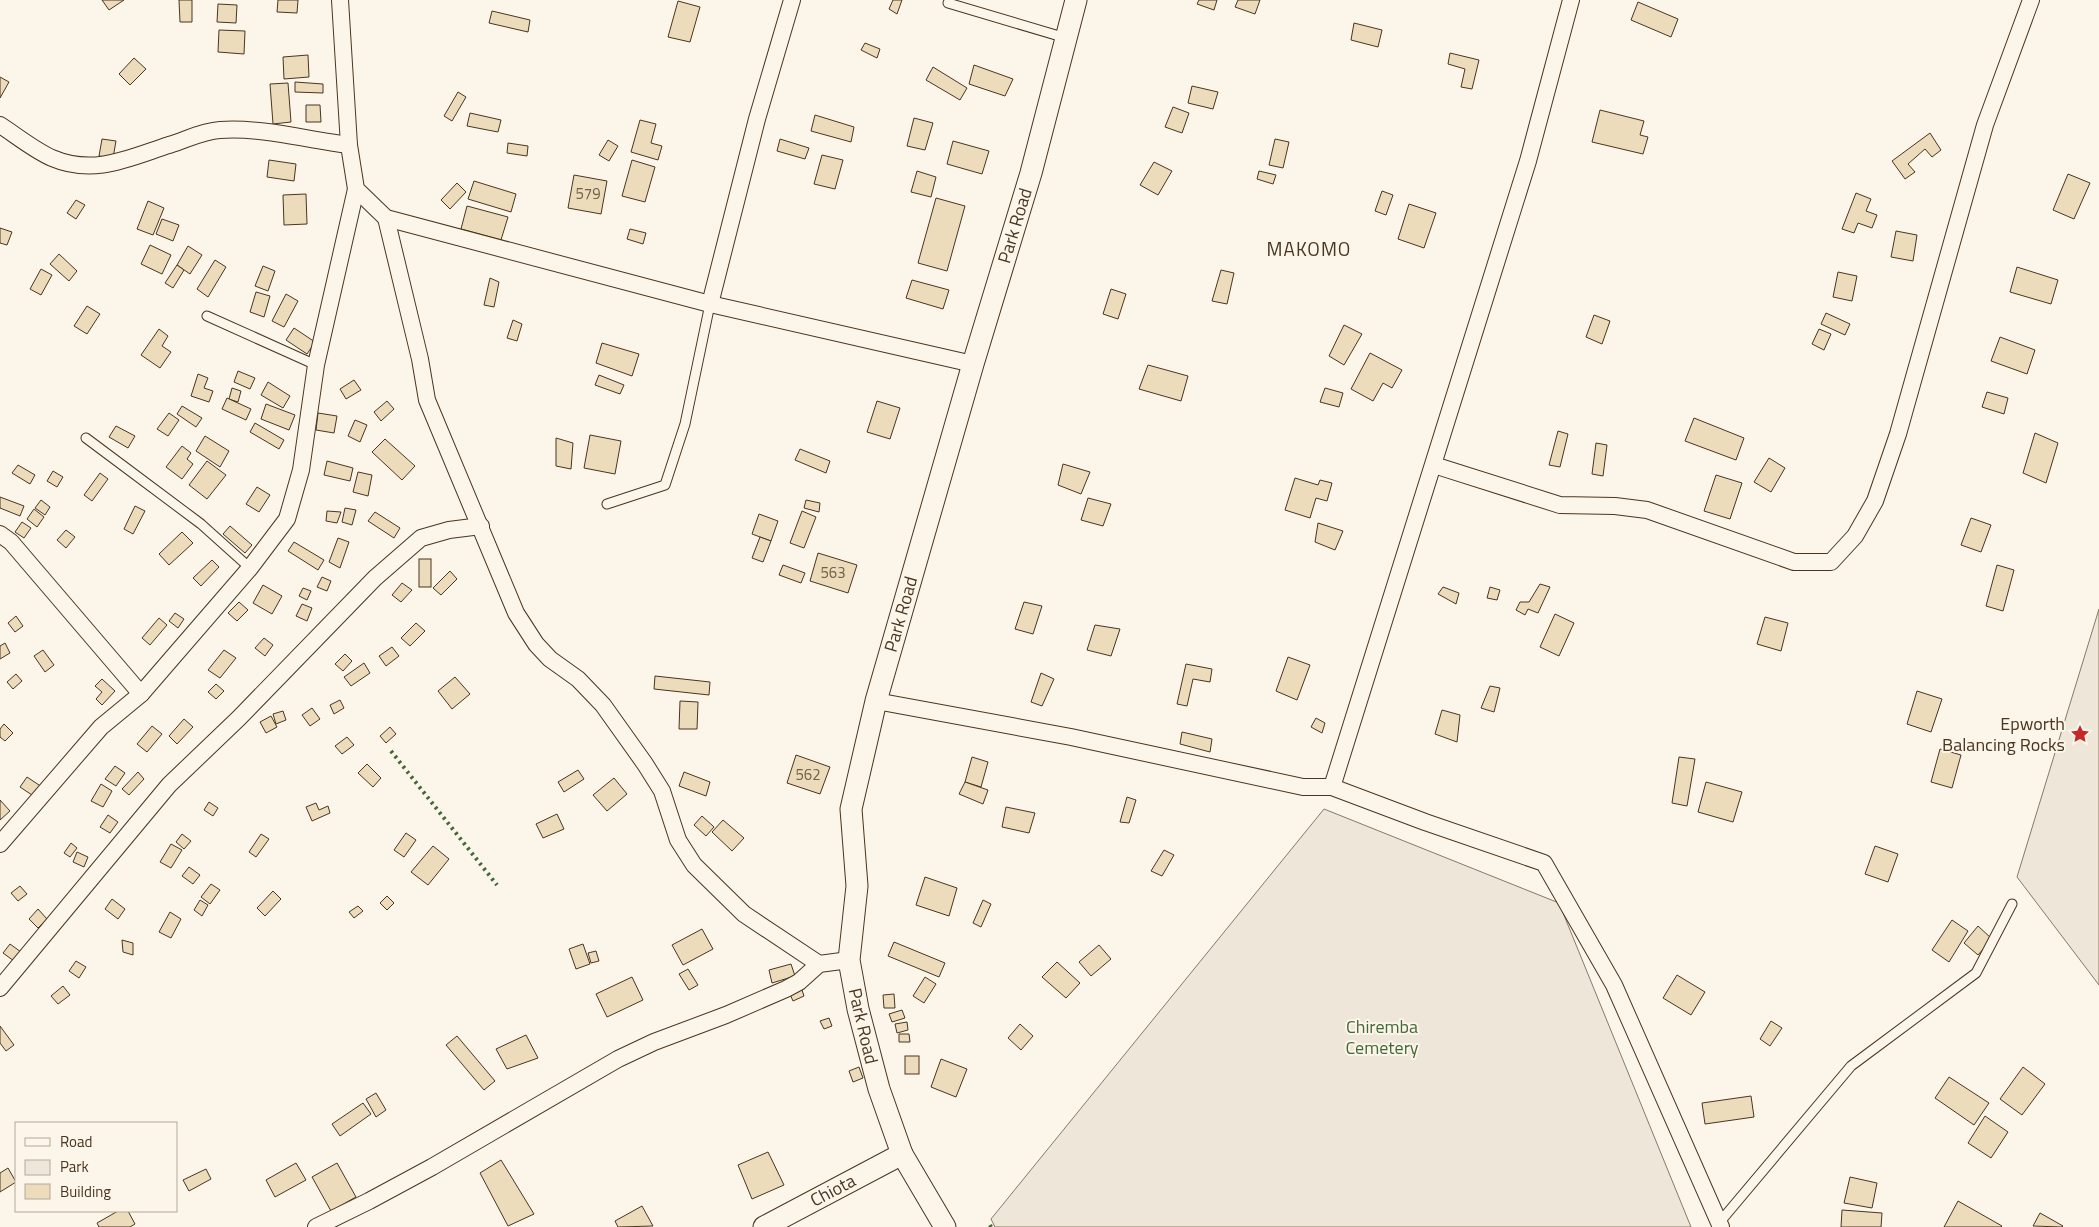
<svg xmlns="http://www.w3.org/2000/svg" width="2099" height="1227" font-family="'Titillium Web',sans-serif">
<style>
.green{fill:#ede6d9;stroke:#887966}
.building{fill:#ecdcbc;stroke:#4a3520}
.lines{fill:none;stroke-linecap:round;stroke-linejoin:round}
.service-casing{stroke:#4a3520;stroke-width:11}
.minor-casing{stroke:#4a3520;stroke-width:18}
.tertiary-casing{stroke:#4a3520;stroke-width:23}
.service{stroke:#fbf6e9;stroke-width:9}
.minor{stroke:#fbf6e9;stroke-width:16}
.tertiary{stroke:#fbf6e9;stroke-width:21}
.hedge{stroke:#436837;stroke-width:4;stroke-dasharray:2.5 4;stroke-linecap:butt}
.labels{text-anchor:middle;stroke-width:4;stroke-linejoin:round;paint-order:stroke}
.number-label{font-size:15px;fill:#725f47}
.street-label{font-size:18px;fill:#4a3520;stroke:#fbf6e9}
.poi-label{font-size:18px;fill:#4a3520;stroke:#fbf6e9;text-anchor:end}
.park-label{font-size:18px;fill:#436837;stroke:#fbf6e9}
.neighbourhood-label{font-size:19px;letter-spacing:1px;fill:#4a3520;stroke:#fbf6e9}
</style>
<rect width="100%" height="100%" fill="#fbf6e9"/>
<g class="green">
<polygon points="2099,609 2099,985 2017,877"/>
<polygon points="1324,809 1559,903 1691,1227 995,1227 991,1219"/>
</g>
<g class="building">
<polygon points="102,0 124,0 109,10"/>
<polygon points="179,0 192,0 192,22 180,22"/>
<polygon points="278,0 298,0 297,13 277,12"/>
<polygon points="893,0 902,0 897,14 889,9"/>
<polygon points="1199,0 1217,0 1214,10 1197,4"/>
<polygon points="1238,0 1260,0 1255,14 1235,7"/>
<polygon points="678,1 700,7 690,42 668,37"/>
<polygon points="1638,2 1678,19 1671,37 1631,20"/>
<polygon points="218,4 237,5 236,23 217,22"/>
<polygon points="492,11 530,20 528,32 489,23"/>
<polygon points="1354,23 1382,30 1378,47 1351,40"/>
<polygon points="219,30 245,31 244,54 218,52"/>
<polygon points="865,43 880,49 877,58 861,50"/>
<polygon points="1450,53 1479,60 1472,89 1461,87 1465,69 1448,64"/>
<polygon points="308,55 309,77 284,79 283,57"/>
<polygon points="134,58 146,69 130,85 119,74"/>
<polygon points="974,65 1013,79 1005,96 969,84"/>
<polygon points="933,67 967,88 960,100 926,80"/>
<polygon points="0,77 9,82 0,98"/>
<polygon points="295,82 323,84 323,93 295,92"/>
<polygon points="288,83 291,122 273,124 270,84"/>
<polygon points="1192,86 1218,92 1213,109 1188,103"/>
<polygon points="458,92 466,97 452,121 444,116"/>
<polygon points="306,105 320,105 321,122 306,122"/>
<polygon points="1173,107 1189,113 1182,133 1165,127"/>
<polygon points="1600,110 1644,121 1640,135 1648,137 1643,154 1592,142"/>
<polygon points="470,113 501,120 498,132 467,126"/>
<polygon points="815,115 854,127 851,142 811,131"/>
<polygon points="914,118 933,123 925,150 907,146"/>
<polygon points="640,120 656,124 651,143 662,146 658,160 631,152"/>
<polygon points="1930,133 1941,150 1932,157 1925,149 1908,164 1915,172 1905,179 1892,161"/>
<polygon points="102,139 116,141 113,158 99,156"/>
<polygon points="780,139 809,148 805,159 777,151"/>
<polygon points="1275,139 1289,142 1283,168 1269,165"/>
<polygon points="608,140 618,146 609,161 599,155"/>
<polygon points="953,141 989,151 982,174 947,164"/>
<polygon points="508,143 528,146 527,156 507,153"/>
<polygon points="822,155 843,160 835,189 814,184"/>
<polygon points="269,160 296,164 294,181 267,177"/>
<polygon points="632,160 655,167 645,202 622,196"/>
<polygon points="1154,162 1172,171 1158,195 1140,185"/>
<polygon points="917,171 936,177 931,197 911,192"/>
<polygon points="1259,171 1276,175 1273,184 1257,179"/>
<polygon points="2068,174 2090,183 2074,219 2053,210"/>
<polygon points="574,175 607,181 601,214 568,208"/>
<polygon points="474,181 516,194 511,212 468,199"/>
<polygon points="457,183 466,192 450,209 441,200"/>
<polygon points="1382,191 1393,195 1386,215 1375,211"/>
<polygon points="1856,193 1871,199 1866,211 1877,215 1872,228 1858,223 1854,233 1842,229"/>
<polygon points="306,194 307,224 284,225 283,195"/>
<polygon points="936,198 965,206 947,271 918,263"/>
<polygon points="76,200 85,205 76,219 67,213"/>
<polygon points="148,201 164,208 153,235 137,229"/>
<polygon points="1409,204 1436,213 1424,248 1398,239"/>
<polygon points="467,206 508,217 501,240 461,229"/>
<polygon points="162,219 179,225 173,241 156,234"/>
<polygon points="0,228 12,232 7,245 0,243"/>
<polygon points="630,229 646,233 643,244 627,239"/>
<polygon points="1896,231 1917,235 1913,261 1891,257"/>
<polygon points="150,245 171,255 162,274 141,264"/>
<polygon points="188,246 202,255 190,274 177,265"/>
<polygon points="59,254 77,271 69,281 50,264"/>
<polygon points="215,260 226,267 208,297 197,289"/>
<polygon points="177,265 184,270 173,288 165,283"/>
<polygon points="263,266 275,271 268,291 255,286"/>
<polygon points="2017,267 2058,280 2051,304 2010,292"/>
<polygon points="41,269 52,275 41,295 30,289"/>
<polygon points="1221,270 1234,273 1227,304 1212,301"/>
<polygon points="1838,272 1857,276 1852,301 1833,297"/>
<polygon points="490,278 499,282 494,307 484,305"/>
<polygon points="912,280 949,290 943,309 906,298"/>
<polygon points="1111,289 1126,294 1118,319 1103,314"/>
<polygon points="256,292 270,296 264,317 250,312"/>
<polygon points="286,294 298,301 284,327 272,321"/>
<polygon points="87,306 100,314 87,334 74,326"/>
<polygon points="1826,313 1850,324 1845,335 1821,324"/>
<polygon points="1594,315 1610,321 1602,344 1586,337"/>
<polygon points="513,320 522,324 517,341 507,338"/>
<polygon points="1344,325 1362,334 1344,365 1329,356"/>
<polygon points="294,328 315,342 307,354 286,340"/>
<polygon points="159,329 168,336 162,346 171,352 160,368 141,355"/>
<polygon points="1819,329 1831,334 1824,350 1812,344"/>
<polygon points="2000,337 2035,350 2027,374 1991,361"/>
<polygon points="602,343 639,354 632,376 596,363"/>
<polygon points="1370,353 1402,370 1392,388 1383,383 1373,401 1351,389"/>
<polygon points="1148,365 1188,376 1181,401 1139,389"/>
<polygon points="238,371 255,378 250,389 234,382"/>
<polygon points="198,374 208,378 204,388 213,391 209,402 191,396"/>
<polygon points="599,375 624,385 620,394 595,385"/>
<polygon points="354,380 361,390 346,399 340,389"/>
<polygon points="268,382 290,396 283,408 261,395"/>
<polygon points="232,388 241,391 238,402 229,399"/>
<polygon points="1325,388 1343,393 1339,407 1320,402"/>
<polygon points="1987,392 2008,398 2004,414 1982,407"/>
<polygon points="227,398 251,409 246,420 222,409"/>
<polygon points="387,401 394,409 381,421 374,412"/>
<polygon points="877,401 900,408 890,439 867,432"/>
<polygon points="266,404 295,415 289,430 261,419"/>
<polygon points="182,406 202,418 196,427 177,414"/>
<polygon points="169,413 179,420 168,436 157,429"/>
<polygon points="318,413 337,416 334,433 316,430"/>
<polygon points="1694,418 1744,438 1736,460 1685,441"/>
<polygon points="355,420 367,425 360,442 348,436"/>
<polygon points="255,423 284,440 279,449 250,432"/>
<polygon points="116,426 135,436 128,448 109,437"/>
<polygon points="1558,431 1568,434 1560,467 1549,465"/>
<polygon points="2035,433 2058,443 2046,483 2023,473"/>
<polygon points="590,435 621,441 615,474 584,468"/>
<polygon points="205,436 229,451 220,467 196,451"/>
<polygon points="556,438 573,443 571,469 556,466"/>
<polygon points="385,439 415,466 402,480 372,452"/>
<polygon points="1596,443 1607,445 1603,476 1592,474"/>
<polygon points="182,446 191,453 187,459 193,464 182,479 166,467"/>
<polygon points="800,449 830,461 826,473 795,460"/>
<polygon points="1769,458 1785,468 1771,492 1754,482"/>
<polygon points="207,461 226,475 207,499 189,485"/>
<polygon points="327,461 353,468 350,481 324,475"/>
<polygon points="1063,464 1090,472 1081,494 1058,485"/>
<polygon points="18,465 35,475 30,484 12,473"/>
<polygon points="53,471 63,477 57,487 47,481"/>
<polygon points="358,472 372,475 368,496 353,492"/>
<polygon points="100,473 108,479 92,501 84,495"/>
<polygon points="1716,475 1742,483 1730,519 1704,511"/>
<polygon points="1295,478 1318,485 1320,480 1332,483 1327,501 1316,498 1310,518 1285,510"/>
<polygon points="257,487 270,495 259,512 246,504"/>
<polygon points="0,497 24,506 20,516 0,508"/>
<polygon points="1088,498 1111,504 1103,526 1081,520"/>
<polygon points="41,500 50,507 45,515 35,508"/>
<polygon points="806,500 820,503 819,512 804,508"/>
<polygon points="135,506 145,511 133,534 124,529"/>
<polygon points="345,508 356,510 352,525 342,522"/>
<polygon points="34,509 44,517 37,527 27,519"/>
<polygon points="327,511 341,512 337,523 326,521"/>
<polygon points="802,511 816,517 804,548 790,543"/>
<polygon points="375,512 400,528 394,538 368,521"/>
<polygon points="759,514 778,521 771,541 752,534"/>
<polygon points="1971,518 1991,525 1981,552 1961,545"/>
<polygon points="22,522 31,528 24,538 15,532"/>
<polygon points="1318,523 1343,531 1335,550 1315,542"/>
<polygon points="230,526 252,545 245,553 223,534"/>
<polygon points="66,530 75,537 66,548 57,540"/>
<polygon points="182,532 193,543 169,565 159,554"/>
<polygon points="760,537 771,541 763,562 752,558"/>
<polygon points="338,538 349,542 340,568 329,562"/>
<polygon points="294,542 324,560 318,570 288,551"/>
<polygon points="818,553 857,565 848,593 810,581"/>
<rect x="419" y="559" width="12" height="28"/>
<polygon points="212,560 219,567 201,586 193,578"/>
<polygon points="783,565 805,573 801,583 779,575"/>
<polygon points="1997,565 2014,570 2003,611 1986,606"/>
<polygon points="450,571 457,579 441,595 433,588"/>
<polygon points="322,577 331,581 327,591 317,587"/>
<polygon points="402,583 412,590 401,602 392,595"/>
<polygon points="1540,584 1550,587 1538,613 1528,609 1525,615 1516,610 1520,602 1529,602"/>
<polygon points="263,585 282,596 272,614 253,603"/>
<polygon points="1443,587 1459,593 1456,604 1438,594"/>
<polygon points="1490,587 1500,590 1497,600 1487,598"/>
<polygon points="303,588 311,591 307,600 299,596"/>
<polygon points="239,602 248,610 237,621 228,613"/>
<polygon points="1024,602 1042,606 1033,634 1015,629"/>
<polygon points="302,604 312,608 307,621 296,616"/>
<polygon points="175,613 184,619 178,628 169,621"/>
<polygon points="1555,614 1574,623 1559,656 1540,647"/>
<polygon points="16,616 23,626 15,632 8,623"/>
<polygon points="1765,617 1788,623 1781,651 1757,644"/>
<polygon points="159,618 167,625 150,645 142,638"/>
<polygon points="416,623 425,631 410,646 401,638"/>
<polygon points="1095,625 1120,629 1111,656 1087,650"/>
<polygon points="264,638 273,645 265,656 255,648"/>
<polygon points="5,643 10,653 0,659 0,646"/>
<polygon points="392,647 399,656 386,666 379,656"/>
<polygon points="43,650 54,665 45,672 34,656"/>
<polygon points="224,650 236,658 220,678 208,670"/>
<polygon points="345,654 352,661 343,671 335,664"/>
<polygon points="1288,657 1310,665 1297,700 1276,691"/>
<polygon points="364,663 370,673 351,686 344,677"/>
<polygon points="1186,664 1212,669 1210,682 1193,679 1187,706 1177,704"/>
<polygon points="1041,673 1054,679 1042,706 1031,702"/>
<polygon points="16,674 22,681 13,689 7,682"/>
<polygon points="655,676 710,682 709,695 654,689"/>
<polygon points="455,677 470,694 452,709 438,691"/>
<polygon points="102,679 115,691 102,705 96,699 102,692 95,686"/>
<polygon points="216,684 224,691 216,699 208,692"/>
<polygon points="1490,686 1500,688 1494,712 1481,708"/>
<polygon points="1917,691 1942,699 1931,732 1907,724"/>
<polygon points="340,700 344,708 334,714 330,705"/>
<polygon points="680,701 698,702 697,729 679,729"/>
<polygon points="312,708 320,719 310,726 302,715"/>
<polygon points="1442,710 1460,715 1457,742 1435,734"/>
<polygon points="283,711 286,720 276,724 273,714"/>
<polygon points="271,716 277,727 266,733 260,722"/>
<polygon points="1316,718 1325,723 1322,733 1311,727"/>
<polygon points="184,719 193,727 177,744 169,736"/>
<polygon points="4,724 13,733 5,741 0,737 0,729"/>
<polygon points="152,726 162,734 147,752 137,744"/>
<polygon points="390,727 396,734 386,743 380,736"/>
<polygon points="1182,732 1212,739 1210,752 1180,744"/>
<polygon points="347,737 354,745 342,754 335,746"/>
<polygon points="1940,749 1961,755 1952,788 1931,782"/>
<polygon points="796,755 830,767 820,794 787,783"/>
<polygon points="972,757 988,762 981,787 965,782"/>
<polygon points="1679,757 1695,759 1687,806 1672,803"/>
<polygon points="367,764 381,778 373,787 358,773"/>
<polygon points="115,766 125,773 116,786 105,779"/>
<polygon points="578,770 584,779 564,792 558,782"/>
<polygon points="138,772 144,779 129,795 122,789"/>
<polygon points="684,772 710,782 706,796 679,786"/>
<polygon points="27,777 45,789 38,799 20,787"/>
<polygon points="614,778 627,794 607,811 593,795"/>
<polygon points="965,782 988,790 983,804 959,794"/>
<polygon points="1706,782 1742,792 1733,822 1698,812"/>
<polygon points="101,784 112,791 103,807 91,801"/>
<polygon points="1127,797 1136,800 1129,823 1120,822"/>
<polygon points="0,800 10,811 0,820"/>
<polygon points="209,802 218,808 213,816 204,810"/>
<polygon points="316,803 319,810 328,806 330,813 312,821 306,807"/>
<polygon points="1006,807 1035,813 1029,833 1002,827"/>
<polygon points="557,814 564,829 543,838 536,824"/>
<polygon points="108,815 118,822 110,833 100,827"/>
<polygon points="702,816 714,827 706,836 694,825"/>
<polygon points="723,820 744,838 732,851 712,832"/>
<polygon points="406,833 416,840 404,857 394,850"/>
<polygon points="182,834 191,841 184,849 176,842"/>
<polygon points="261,834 269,839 256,857 249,852"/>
<polygon points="71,843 77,848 70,857 64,853"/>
<polygon points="171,844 182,850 171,868 160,862"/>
<polygon points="433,846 449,859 428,885 411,872"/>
<polygon points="1875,846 1898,854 1888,882 1865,874"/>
<polygon points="1164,850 1174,855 1162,876 1151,871"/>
<polygon points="77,852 88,857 84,867 73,862"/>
<polygon points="189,867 200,875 193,884 182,876"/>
<polygon points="925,877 957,888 949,916 916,905"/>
<polygon points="211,884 220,890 210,904 201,897"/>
<polygon points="20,886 27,894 18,901 11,893"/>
<polygon points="273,891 281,899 265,916 257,908"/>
<polygon points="387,896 394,903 387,910 380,903"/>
<polygon points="112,899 125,909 118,919 105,909"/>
<polygon points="200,900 208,905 202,916 194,910"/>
<polygon points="983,900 991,904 981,927 973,923"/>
<polygon points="358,906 363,911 354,918 349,912"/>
<polygon points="38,909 47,919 38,928 29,919"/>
<polygon points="170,912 181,919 171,938 159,932"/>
<polygon points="1952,920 1968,931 1949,962 1932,950"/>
<polygon points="1978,926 1992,939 1978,955 1964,943"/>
<polygon points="702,929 713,949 683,965 672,945"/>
<polygon points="122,940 133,943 133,955 123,952"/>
<polygon points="894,942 945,963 939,977 888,956"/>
<polygon points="10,944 21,952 14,961 3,953"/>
<polygon points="583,944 590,964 576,969 569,949"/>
<polygon points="1099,945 1111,959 1091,976 1079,962"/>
<polygon points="596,951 599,961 591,963 588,953"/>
<polygon points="76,961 86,967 79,978 69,971"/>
<polygon points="1057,962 1080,983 1066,998 1042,977"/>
<polygon points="791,964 795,976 772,983 769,970"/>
<polygon points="688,969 698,985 689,990 679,974"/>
<polygon points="1677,975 1705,992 1691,1015 1663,998"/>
<polygon points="632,977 643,1000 607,1017 596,994"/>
<polygon points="925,977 936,984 924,1003 913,996"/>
<polygon points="63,986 70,995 58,1004 51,996"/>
<polygon points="801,987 804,996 793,1001 789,992"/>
<polygon points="894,994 895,1008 884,1008 883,995"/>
<polygon points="902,1010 905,1018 892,1022 889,1014"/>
<polygon points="829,1018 832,1026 824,1029 820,1021"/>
<polygon points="1771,1021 1782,1028 1770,1046 1760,1039"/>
<polygon points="907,1022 908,1030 897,1033 895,1024"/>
<polygon points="1020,1024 1033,1036 1021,1050 1008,1038"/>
<polygon points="0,1026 14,1045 6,1051 0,1043"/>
<polygon points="899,1034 909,1034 910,1042 899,1042"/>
<polygon points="526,1035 538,1058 507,1069 496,1049"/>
<polygon points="457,1036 495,1081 484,1090 446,1045"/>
<rect x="905" y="1056" width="14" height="18"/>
<polygon points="941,1059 967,1069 956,1097 931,1087"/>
<polygon points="859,1067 863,1078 853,1082 849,1071"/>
<polygon points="2023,1067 2045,1084 2022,1115 2000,1099"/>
<polygon points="1949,1077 1989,1103 1974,1125 1935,1098"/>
<polygon points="376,1093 386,1110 376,1117 366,1099"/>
<polygon points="1751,1096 1754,1117 1705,1124 1702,1103"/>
<polygon points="363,1103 371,1114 340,1136 332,1124"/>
<polygon points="1985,1116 2008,1132 1991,1158 1968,1143"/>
<polygon points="768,1152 784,1185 752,1199 738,1165"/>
<polygon points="501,1160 534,1214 508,1226 480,1173"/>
<polygon points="296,1163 306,1180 275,1197 266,1180"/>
<polygon points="337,1163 356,1197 331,1211 312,1177"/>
<polygon points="8,1168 16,1182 0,1192 0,1173"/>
<polygon points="206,1169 211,1179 189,1191 183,1180"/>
<polygon points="1850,1177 1877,1183 1872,1208 1844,1203"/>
<polygon points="1958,1201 2002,1226 2001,1227 1944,1227"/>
<polygon points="642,1206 653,1226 618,1227 615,1221"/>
<polygon points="1842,1210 1882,1213 1881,1227 1841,1227"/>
<polygon points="118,1211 128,1211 135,1224 130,1227 99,1227 97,1223"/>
<polygon points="2040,1213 2063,1226 2062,1227 2033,1226"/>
</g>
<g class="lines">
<g class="service-casing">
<g id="service">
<polyline points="948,3 1066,38"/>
<polyline points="207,316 316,365"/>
<polyline points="86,438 201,524 250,568"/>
<polyline points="607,504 665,485 685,424 710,304"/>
<polyline points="1719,1223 1851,1066 1976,973 2012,904"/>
</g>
</g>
<g class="minor-casing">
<g id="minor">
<polyline points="340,0 349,145 356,189 386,218 710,304 973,364"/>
<path d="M0 125C17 136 34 150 52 158 94 176 129 158 169 145 186 140 202 131 220 130 263 127 307 140 349 145"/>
<polyline points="386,218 420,359 427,400 516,613 536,644 550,659 578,679 603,705 645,764 662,791 678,840 694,865 744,914 819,964"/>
<polyline points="710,304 757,119 792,0"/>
<polyline points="1434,465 1560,505 1615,506 1647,510 1794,562 1831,562 1855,536 1875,501 1898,434 1985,125 2031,0"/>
<polyline points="0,534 11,542 141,694"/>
<polyline points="876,701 1071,737 1303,787 1332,787 1425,822 1544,863 1614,985 1721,1227"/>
<polyline points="1332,787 1528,161 1571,0"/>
<polyline points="0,844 101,727 141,694 250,568 287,519 301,470 316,365 356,189"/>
<polyline points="0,988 169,785 239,718 375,578 421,538 449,530 481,526"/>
<polyline points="316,1227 369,1201 432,1167 618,1059 654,1042 726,1015 786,989 799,982 819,964 849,960"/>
</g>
</g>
<g class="tertiary-casing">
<g id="tertiary">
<path id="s1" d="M764 1227 902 1154"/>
<path id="s2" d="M945 1227 902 1154 879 1089 858 1009 849 960 857 886 851 809 876 701 973 364 1031 173 1076 0"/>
</g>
</g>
<use href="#service" class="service"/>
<use href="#minor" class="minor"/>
<use href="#tertiary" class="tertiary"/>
<g class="hedge">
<polyline points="391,751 497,885"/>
<polyline points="990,1225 991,1227"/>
</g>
</g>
<defs>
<g id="sight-bare" transform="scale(1.5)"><path d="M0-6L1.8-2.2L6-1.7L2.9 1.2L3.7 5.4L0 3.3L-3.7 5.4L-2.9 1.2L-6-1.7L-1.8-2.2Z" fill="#c62828" stroke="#fbf6e9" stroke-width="2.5" paint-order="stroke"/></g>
</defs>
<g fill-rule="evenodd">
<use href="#sight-bare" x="2080" y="734"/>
</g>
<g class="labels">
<g class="number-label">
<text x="588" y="199">579</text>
<text x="833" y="578">563</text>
<text x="808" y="780">562</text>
</g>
<g class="street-label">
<text dy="6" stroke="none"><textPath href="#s2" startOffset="1044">Park Road</textPath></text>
<text dy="6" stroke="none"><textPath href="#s2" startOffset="639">Park Road</textPath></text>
<text transform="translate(863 1026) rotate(77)" y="6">Park Road</text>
<text dy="6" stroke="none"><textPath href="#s1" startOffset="78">Chiota</textPath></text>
</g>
<g class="poi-label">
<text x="2065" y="730">Epworth<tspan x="2065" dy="21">Balancing Rocks</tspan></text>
</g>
<g class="park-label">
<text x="1382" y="1033">Chiremba<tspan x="1382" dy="21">Cemetery</tspan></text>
</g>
<g class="neighbourhood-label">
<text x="1309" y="256">MAKOMO</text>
</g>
</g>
<rect x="15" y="1122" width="162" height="90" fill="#fbf6e9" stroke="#b4a999"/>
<rect x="25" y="1138" width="25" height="8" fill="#fbf6e9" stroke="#b4a999"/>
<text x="60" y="1147" font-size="15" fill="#4a3520">Road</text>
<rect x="25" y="1160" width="25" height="15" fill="#ede6d9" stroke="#b4a999"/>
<text x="60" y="1172" font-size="15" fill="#4a3520">Park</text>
<rect x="25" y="1184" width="25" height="15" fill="#ecdcbc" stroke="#b4a999"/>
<text x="60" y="1197" font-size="15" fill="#4a3520">Building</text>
</svg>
